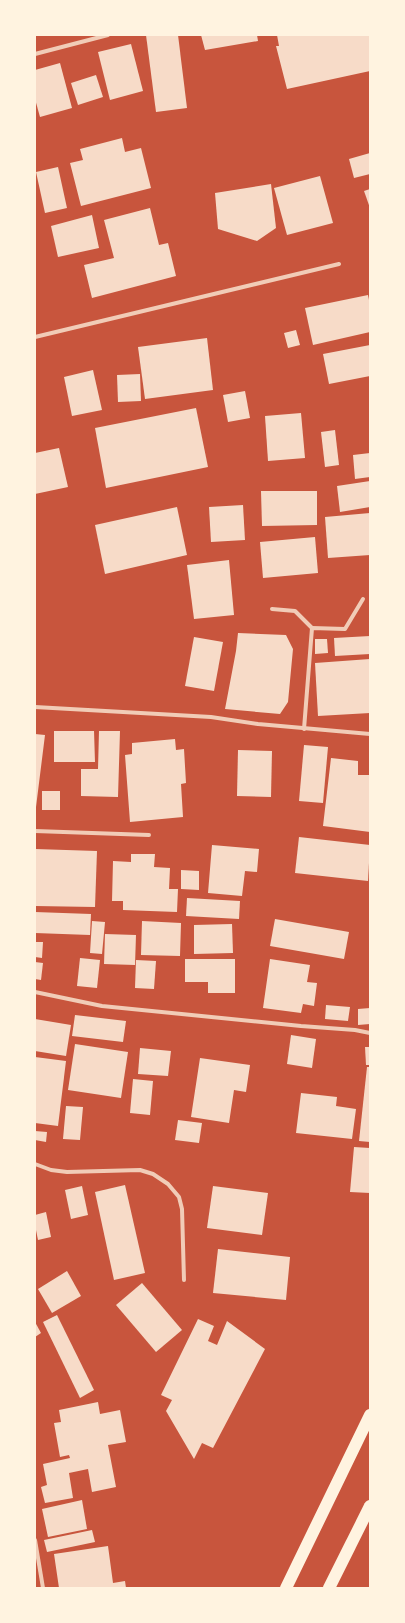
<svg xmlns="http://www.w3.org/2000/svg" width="405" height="1623" font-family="Spectral,serif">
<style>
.building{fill:#f7dbc8}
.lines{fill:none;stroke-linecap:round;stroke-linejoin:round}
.minor{stroke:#f1ccb7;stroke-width:4}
.motorway{stroke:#fff3e0;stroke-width:12}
</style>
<rect width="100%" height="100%" fill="#c8553d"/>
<g class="building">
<polygon points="146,35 178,35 187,108 156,112"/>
<polygon points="201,35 257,35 258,41 205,50"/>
<polygon points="277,35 370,35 370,71 287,89 276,46 279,46"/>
<polygon points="131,44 143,91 110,100 98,52"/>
<polygon points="60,63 72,108 40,117 35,99 35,70"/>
<polygon points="96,75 103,97 78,105 71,83"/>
<polygon points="122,138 125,152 141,148 151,188 81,206 70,163 83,160 80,149"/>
<polygon points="370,153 370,174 354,178 349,159"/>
<polygon points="58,167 67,208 45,213 36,172"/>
<polygon points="320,176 333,223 287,235 274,188"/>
<polygon points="271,184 276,228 257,241 218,229 215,193"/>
<polygon points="370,189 370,208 364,191"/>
<polygon points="150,208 159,245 168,243 176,276 92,298 84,265 114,258 104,220"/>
<polygon points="92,215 99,248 58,257 51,226"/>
<polygon points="368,295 370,305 370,332 313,345 305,308"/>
<polygon points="296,330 300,345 288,348 284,333"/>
<polygon points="207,338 213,390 145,399 138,347"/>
<polygon points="370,345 370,376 329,384 323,354"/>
<polygon points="93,370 102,410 72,416 64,377"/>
<polygon points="140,374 141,401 118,402 117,375"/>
<polygon points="245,391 250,418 228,422 223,395"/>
<polygon points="196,408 208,467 106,488 95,428"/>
<polygon points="301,413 305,458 268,461 265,416"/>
<polygon points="335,430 339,465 325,467 321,432"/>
<polygon points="59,448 68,487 35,494 35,453"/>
<polygon points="370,453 370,477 355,479 353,455"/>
<polygon points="370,481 370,507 340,512 337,486"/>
<polygon points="261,491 317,491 317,525 262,526"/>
<polygon points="243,505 245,540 211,542 209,507"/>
<polygon points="177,507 187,555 105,574 95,525"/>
<polygon points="370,513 370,555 328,558 325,517"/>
<polygon points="315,537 318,573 263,578 260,542"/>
<polygon points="229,560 234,615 194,619 187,565"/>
<polygon points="238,633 286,635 293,649 288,702 280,714 225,709 236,651"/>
<polygon points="370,636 370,654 335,656 334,638"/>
<polygon points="194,637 223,642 214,691 185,686"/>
<polygon points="315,639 327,639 328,653 315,654"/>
<polygon points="370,659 370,713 318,716 315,663"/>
<polygon points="54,731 94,731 95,762 54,762"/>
<polygon points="99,731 120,731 118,797 81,796 81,769 98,769"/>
<polygon points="35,734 45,735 36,807 35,807"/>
<polygon points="175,739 176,750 184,749 186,783 181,784 183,817 130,822 125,755 132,754 132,743"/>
<polygon points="304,745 328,747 323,803 299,801"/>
<polygon points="238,750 272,751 271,797 237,796"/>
<polygon points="331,758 358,761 358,775 370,775 370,832 323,826"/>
<rect x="42" y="791" width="18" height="19"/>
<polygon points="299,837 370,845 368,881 295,873"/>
<polygon points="212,845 259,849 257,872 245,871 242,896 208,893"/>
<polygon points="35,849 97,851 95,907 35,906"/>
<polygon points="131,854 155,854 154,867 170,868 169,889 178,889 177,912 123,910 123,901 112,901 113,861 131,862"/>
<polygon points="181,870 199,871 199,890 181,889"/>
<polygon points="187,898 240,901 239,919 186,916"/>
<polygon points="35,912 91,914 90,935 35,933"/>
<polygon points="275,919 349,932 344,959 270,946"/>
<polygon points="92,921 105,922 102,954 90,953"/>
<polygon points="142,921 181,923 180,956 141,955"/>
<polygon points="232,924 233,953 194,954 194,925"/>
<polygon points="105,934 136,935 135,965 104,964"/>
<polygon points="35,942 43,942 42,958 35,957"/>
<polygon points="80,958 100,960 97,988 77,986"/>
<polygon points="185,959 235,959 235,993 208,993 208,982 185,982"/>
<polygon points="270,959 310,965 307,982 317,983 314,1006 303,1004 301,1013 263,1008"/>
<polygon points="136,960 156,961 154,989 135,988"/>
<polygon points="35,962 43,963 41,980 35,979"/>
<polygon points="326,1005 350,1007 348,1021 325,1019"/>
<polygon points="370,1008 370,1024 358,1025 358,1009"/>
<polygon points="75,1015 126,1021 123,1042 72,1036"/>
<polygon points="35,1019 71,1025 66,1056 35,1051"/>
<polygon points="291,1035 316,1039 312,1068 287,1064"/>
<polygon points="75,1044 128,1052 121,1098 68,1090"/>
<polygon points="365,1047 370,1047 370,1065 366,1065"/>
<polygon points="140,1048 171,1051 168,1076 138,1074"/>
<polygon points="35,1057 66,1061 58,1126 35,1123"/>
<polygon points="200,1058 250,1065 246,1092 234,1090 229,1123 191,1117"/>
<polygon points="367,1067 370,1067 370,1142 359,1141"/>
<polygon points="133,1079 153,1081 150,1115 130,1113"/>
<polygon points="301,1093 337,1097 336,1106 356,1109 352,1139 296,1133"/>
<polygon points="66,1106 83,1107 80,1140 63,1139"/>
<polygon points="178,1120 202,1123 199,1143 175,1140"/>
<polygon points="35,1131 47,1132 46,1142 35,1140"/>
<polygon points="354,1147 370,1148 370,1193 350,1192"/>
<polygon points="125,1185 145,1273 114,1280 95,1192"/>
<polygon points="82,1186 88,1215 71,1219 65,1190"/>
<polygon points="213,1186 268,1193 262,1235 207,1228"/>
<polygon points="46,1212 51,1237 38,1240 35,1225 35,1215"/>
<polygon points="218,1249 290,1257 286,1300 213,1293"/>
<polygon points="67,1271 81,1296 52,1313 38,1289"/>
<polygon points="142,1283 182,1330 156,1352 116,1305"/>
<polygon points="57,1315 94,1390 80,1398 43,1322"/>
<polygon points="198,1319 214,1326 208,1341 217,1345 227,1321 265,1349 213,1448 202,1443 194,1459 166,1411 172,1400 161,1395"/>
<polygon points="35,1322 41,1333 35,1337"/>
<polygon points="98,1402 100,1414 120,1410 126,1442 108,1445 116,1487 92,1492 88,1469 69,1473 73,1498 45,1503 41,1487 47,1485 43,1464 70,1458 69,1455 60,1457 54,1423 61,1422 59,1410"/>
<polygon points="82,1500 87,1529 48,1537 42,1509"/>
<polygon points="92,1530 95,1542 47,1552 44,1540"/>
<polygon points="108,1546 113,1583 125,1581 126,1588 59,1588 54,1554"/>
</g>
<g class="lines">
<g class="minor">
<polyline points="35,54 108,35"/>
<polyline points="35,337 339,264"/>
<polyline points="272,609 295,611 312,628"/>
<polyline points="35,707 211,717 258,724 370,734"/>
<polyline points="304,729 312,628 345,629 363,599"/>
<polyline points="35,831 149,835"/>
<polyline points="35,992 102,1006 301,1026 355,1030 370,1033"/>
<polyline points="35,1164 51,1170 67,1172 140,1170 153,1174 168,1184 179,1197 182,1209 184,1280"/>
<polyline points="35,1540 43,1588"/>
</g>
<g class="motorway">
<polyline points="286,1588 370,1415"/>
<polyline points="329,1588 370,1506"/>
</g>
</g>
<rect width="405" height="1623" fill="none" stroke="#fff3e0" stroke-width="72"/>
</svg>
